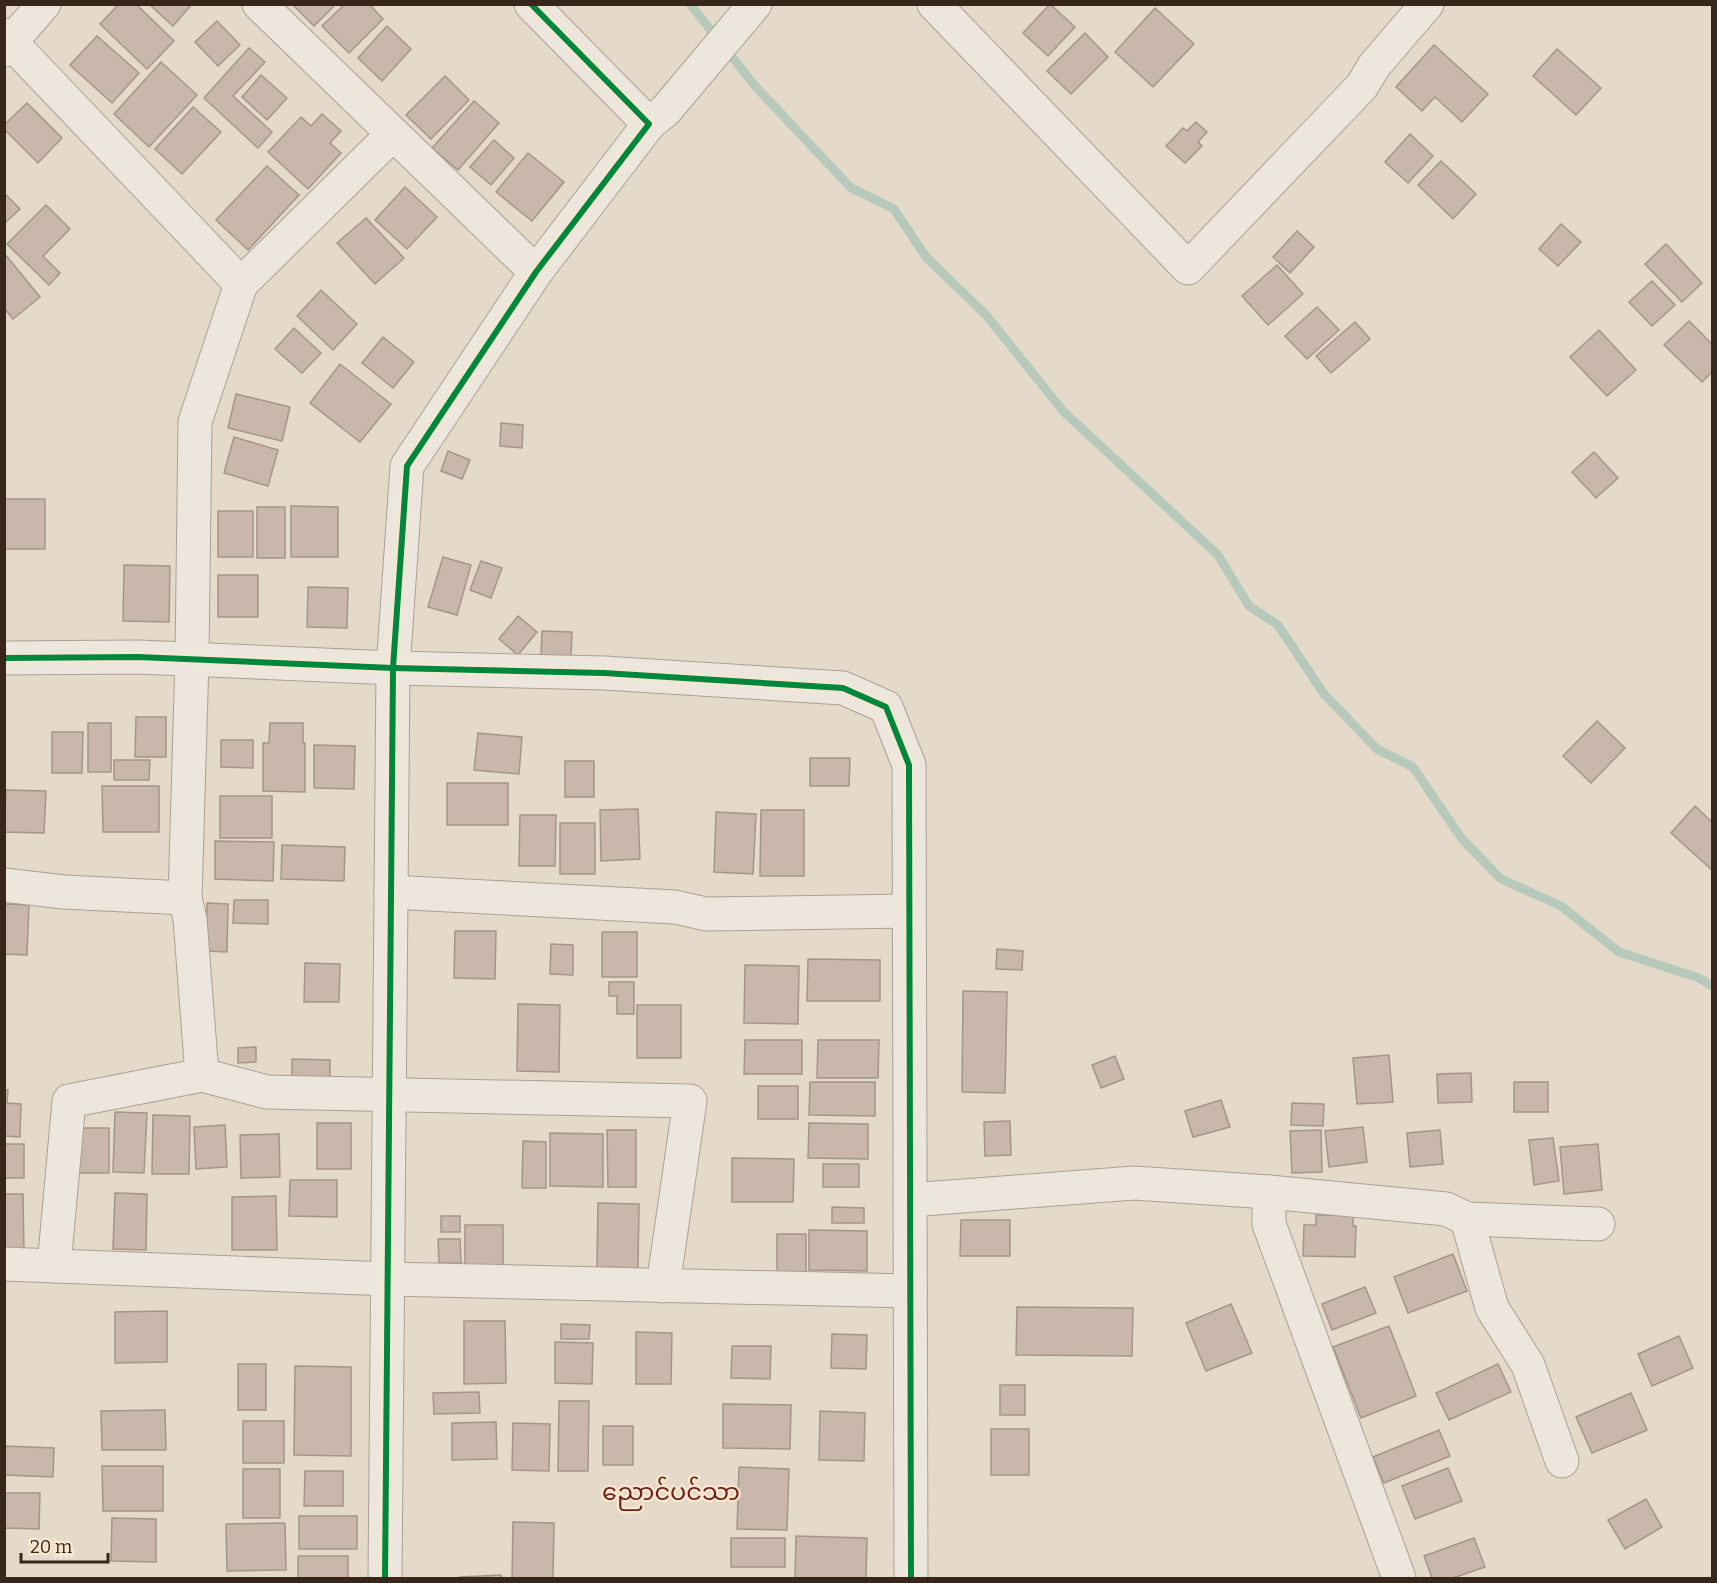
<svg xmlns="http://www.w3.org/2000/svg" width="1717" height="1583" font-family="Bitter,'Noto Sans Myanmar',serif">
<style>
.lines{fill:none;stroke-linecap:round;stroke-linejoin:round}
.stream{stroke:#b6c9bb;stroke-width:9}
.building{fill:#cab7ab;stroke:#a59589;stroke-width:1.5}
.minor-casing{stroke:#aa9f94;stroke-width:35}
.minor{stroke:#ede6dc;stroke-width:33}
.cycleway-casing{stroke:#f8e7ce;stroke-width:10}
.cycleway{stroke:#00873e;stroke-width:6}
.labels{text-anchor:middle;stroke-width:4.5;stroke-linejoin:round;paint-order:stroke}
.quarter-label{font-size:24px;fill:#691f17;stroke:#f8e7ce}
</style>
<rect width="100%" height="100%" fill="#e5daca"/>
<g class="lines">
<polyline class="stream" points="690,4 756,87 851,188 894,209 926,257 986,315 1063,411 1218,555 1249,606 1278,625 1324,694 1377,749 1413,767 1462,839 1501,879 1561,906 1619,952 1699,978 1712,986"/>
</g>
<g class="building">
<polygon points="119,4 136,4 174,41 147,69 100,24"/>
<polygon points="149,4 192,4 173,26"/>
<polygon points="292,4 336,4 314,26"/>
<polygon points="345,4 369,4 383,19 349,53 322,26"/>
<polygon points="1050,4 1075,27 1048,56 1023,33"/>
<polygon points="1155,8 1194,44 1153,87 1115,52"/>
<polygon points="217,21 240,45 218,66 195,42"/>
<polygon points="387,26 411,49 382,81 358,58"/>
<polygon points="1085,33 1108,57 1071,94 1047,71"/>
<polygon points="97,36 139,73 112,103 70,65"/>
<polygon points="1434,45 1488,94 1462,122 1435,97 1422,111 1396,87"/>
<polygon points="249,48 265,62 233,96 272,132 258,148 204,98"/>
<polygon points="1557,49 1601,88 1576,115 1533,76"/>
<polygon points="161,62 197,95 149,147 114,114"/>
<polygon points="261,75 287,98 267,120 242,97"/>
<polygon points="445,76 469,100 431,139 406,115"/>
<polygon points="474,101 499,123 458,170 432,148"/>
<polygon points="27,103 62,138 38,163 4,129 4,125"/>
<polygon points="193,107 221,132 182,174 155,149"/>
<polygon points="322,114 341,131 330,143 341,153 308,189 268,152 301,117 311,126"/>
<polygon points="1196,122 1207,132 1198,142 1202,146 1185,163 1166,146 1183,128 1187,131"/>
<polygon points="1410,134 1433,156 1408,183 1385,162"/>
<polygon points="494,140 514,158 491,185 470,167"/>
<polygon points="528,153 564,182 532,221 496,192"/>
<polygon points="1441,161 1476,194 1453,219 1418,185"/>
<polygon points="267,166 299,195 248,250 216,220"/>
<polygon points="405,187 437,217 407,249 375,220"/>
<polygon points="4,193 20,209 4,224"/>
<polygon points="46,205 70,229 43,256 60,273 49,285 7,244"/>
<polygon points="366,218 404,258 375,284 337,243"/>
<polygon points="1561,224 1581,242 1558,266 1539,249"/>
<polygon points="1297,231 1314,247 1290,273 1273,257"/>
<polygon points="1666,244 1702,283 1682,302 1645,264"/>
<polygon points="4,253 40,297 13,319 4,308"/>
<polygon points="1277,265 1303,294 1268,325 1242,296"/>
<polygon points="1652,281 1675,305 1652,326 1629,302"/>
<polygon points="321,290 357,324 333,350 297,316"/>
<polygon points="1317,307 1339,330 1307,359 1285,336"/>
<polygon points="1689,321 1712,344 1712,372 1702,382 1664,345"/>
<polygon points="1355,322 1370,339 1331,373 1316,356"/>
<polygon points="294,328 321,353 302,373 275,349"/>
<polygon points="1599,330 1636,370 1607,396 1570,357"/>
<polygon points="383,337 414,362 393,388 362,363"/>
<polygon points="340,364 391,404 360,442 310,403"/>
<polygon points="236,394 290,407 282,441 228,428"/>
<polygon points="501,423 523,425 522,448 500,446"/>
<polygon points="234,437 278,450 268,486 224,473"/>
<polygon points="448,451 470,460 462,479 441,471"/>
<polygon points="1594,452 1618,478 1596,498 1572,472"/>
<rect x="4" y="499" width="41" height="50"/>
<polygon points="291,506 338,507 338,557 291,557"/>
<rect x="257" y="507" width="28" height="51"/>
<rect x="218" y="511" width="35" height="46"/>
<polygon points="443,557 471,565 457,615 428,607"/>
<polygon points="481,561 502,568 491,598 470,590"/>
<polygon points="124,565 170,566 169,622 123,621"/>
<rect x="218" y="575" width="40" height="42"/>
<polygon points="308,587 348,588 347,628 307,627"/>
<polygon points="518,616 537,632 518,655 499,639"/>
<polygon points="542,631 572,632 571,656 541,655"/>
<polygon points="136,717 166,717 166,757 135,757"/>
<polygon points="1597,721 1625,748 1591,783 1563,756"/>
<rect x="88" y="723" width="23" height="49"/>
<polygon points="270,723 303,723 303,743 305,743 305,792 263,791 263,743 269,743"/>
<polygon points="52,732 83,732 82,773 52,773"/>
<polygon points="478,733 522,737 519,774 474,770"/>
<polygon points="221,740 253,740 253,768 221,767"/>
<polygon points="314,745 355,746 354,789 314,788"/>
<polygon points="810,758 850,758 849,786 810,786"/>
<polygon points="114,760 150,760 149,780 114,780"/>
<rect x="565" y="761" width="29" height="36"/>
<rect x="447" y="783" width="61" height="42"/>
<polygon points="102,786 159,786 159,832 103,832"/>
<polygon points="6,790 46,791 44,833 4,832"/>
<rect x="220" y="796" width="52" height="42"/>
<polygon points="1695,806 1712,822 1712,870 1671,833"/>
<polygon points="638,809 640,859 601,861 600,810"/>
<polygon points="761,810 804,810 804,876 760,876"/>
<polygon points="716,812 756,814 753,874 714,872"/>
<polygon points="520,815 556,815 555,866 519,866"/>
<rect x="560" y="823" width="35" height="51"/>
<polygon points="215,841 274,842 273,881 215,879"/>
<polygon points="282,845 345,847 344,881 281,879"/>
<polygon points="234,900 268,900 268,924 233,923"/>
<polygon points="207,903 228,904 227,952 206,951"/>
<polygon points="4,904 29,905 27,955 4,954"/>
<polygon points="455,931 496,931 495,979 454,978"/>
<rect x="602" y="932" width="35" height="45"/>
<polygon points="551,944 573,945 573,975 550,974"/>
<polygon points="997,949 1023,951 1022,970 996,969"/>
<polygon points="808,959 880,960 880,1001 807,1001"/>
<polygon points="305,963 340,964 339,1002 304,1002"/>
<polygon points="745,965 799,966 798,1024 744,1023"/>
<polygon points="609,982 634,982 634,1014 617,1014 617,996 609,996"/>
<polygon points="963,991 1007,992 1005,1093 962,1092"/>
<polygon points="518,1004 560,1005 559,1072 517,1071"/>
<rect x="637" y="1005" width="44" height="53"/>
<polygon points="745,1040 802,1040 802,1074 744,1074"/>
<polygon points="818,1040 879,1040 878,1078 817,1078"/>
<polygon points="256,1047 256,1062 238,1063 238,1048"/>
<polygon points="1389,1055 1393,1102 1357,1104 1353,1058"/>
<polygon points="1115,1056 1124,1079 1101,1088 1092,1065"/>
<polygon points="292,1059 330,1060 330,1082 292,1082"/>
<polygon points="1471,1073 1472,1102 1438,1103 1437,1074"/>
<polygon points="810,1082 875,1082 875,1116 809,1115"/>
<rect x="1514" y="1082" width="34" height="30"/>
<rect x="758" y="1086" width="40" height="33"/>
<polygon points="4,1090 8,1090 7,1103 21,1104 20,1137 4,1136"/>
<polygon points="1221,1100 1230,1127 1193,1137 1185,1111"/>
<polygon points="1292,1103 1324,1104 1323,1126 1291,1125"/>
<polygon points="115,1112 147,1113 144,1173 113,1172"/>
<polygon points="153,1115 190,1116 189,1174 152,1174"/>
<polygon points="1010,1121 1011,1155 985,1156 984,1122"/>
<rect x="317" y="1123" width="34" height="46"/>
<polygon points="809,1123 868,1124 868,1159 808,1158"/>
<polygon points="225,1125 227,1167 196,1169 194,1127"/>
<polygon points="1363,1127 1367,1162 1329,1167 1325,1131"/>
<polygon points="72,1128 109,1128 109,1173 71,1173"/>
<polygon points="607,1130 636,1130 636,1187 608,1187"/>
<polygon points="1321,1130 1322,1172 1292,1173 1290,1131"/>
<polygon points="1440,1130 1443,1164 1410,1167 1407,1133"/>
<polygon points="550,1133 603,1134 603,1187 550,1186"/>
<polygon points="279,1134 280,1177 241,1178 240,1135"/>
<polygon points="1553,1138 1559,1181 1534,1185 1529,1140"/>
<polygon points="523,1141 546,1142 546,1188 522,1188"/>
<rect x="4" y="1144" width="20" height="34"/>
<polygon points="1598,1144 1602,1190 1564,1194 1560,1147"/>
<polygon points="732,1158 794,1159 793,1202 732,1202"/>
<rect x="823" y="1164" width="36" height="23"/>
<polygon points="290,1180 337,1180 337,1217 289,1216"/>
<polygon points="115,1193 147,1194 146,1250 113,1249"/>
<polygon points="4,1194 23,1194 24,1251 4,1251"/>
<polygon points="276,1196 277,1250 232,1250 232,1197"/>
<polygon points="598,1203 639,1204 638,1268 597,1267"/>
<polygon points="832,1207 864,1208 864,1223 832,1223"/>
<polygon points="1316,1215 1353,1215 1353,1226 1356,1226 1355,1257 1303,1256 1304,1225 1316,1225"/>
<rect x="441" y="1216" width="19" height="16"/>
<polygon points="961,1220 1010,1220 1010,1256 960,1256"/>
<rect x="465" y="1225" width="38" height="40"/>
<polygon points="809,1230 867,1231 867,1271 809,1270"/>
<rect x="777" y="1234" width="29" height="38"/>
<polygon points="438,1239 460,1239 461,1263 439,1263"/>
<polygon points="1453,1254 1467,1291 1408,1313 1394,1277"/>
<polygon points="1365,1287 1376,1313 1332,1330 1322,1304"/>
<polygon points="1231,1304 1252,1353 1206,1371 1186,1323"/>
<polygon points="1017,1307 1133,1308 1132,1356 1016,1355"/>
<polygon points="167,1311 167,1362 115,1363 115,1312"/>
<polygon points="464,1321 505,1321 506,1383 464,1384"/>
<polygon points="561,1324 590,1325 589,1339 561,1339"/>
<polygon points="1389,1326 1416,1396 1361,1418 1333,1347"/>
<polygon points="636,1332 672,1333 671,1384 636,1384"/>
<polygon points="832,1334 867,1335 866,1369 831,1368"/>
<polygon points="1679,1336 1693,1368 1652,1386 1638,1354"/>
<polygon points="555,1342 593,1343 592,1384 555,1383"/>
<polygon points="732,1346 771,1346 770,1379 731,1378"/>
<rect x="238" y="1364" width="28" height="46"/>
<polygon points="1498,1364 1511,1392 1449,1420 1436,1393"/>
<polygon points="295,1366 351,1367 351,1456 294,1455"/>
<rect x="1000" y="1385" width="25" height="30"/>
<polygon points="479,1392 480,1413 434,1414 433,1393"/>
<polygon points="1631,1393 1647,1430 1592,1453 1576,1417"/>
<polygon points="559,1401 589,1401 588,1471 558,1471"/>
<polygon points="723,1404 791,1405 790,1449 723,1448"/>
<polygon points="165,1410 166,1450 102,1450 101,1411"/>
<polygon points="820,1411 865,1413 864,1461 819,1460"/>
<rect x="243" y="1421" width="41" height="42"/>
<polygon points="496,1422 497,1459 452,1460 452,1423"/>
<polygon points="513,1423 550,1424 549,1471 512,1470"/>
<rect x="603" y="1426" width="30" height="39"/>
<rect x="991" y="1429" width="38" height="46"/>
<polygon points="1439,1430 1450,1456 1384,1483 1373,1457"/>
<polygon points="4,1446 54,1448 53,1477 4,1475"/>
<polygon points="102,1466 163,1466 163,1511 103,1511"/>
<polygon points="739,1467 789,1469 787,1530 737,1529"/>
<polygon points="1448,1468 1462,1501 1415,1519 1402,1486"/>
<rect x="243" y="1469" width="37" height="49"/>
<polygon points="305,1471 343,1471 343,1506 304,1506"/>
<polygon points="4,1493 40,1493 39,1529 4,1528"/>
<polygon points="1646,1499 1662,1527 1625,1549 1608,1520"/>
<rect x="299" y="1516" width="58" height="33"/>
<polygon points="112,1518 156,1519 156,1562 111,1561"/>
<polygon points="513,1522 554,1523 553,1578 512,1578"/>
<polygon points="285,1523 286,1570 227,1571 226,1524"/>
<polygon points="796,1536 867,1538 866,1578 795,1578"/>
<rect x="731" y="1538" width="54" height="29"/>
<polygon points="1474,1538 1485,1567 1453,1578 1432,1578 1424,1556"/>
<rect x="298" y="1556" width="50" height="22"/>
<polygon points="501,1575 502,1578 460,1578 460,1577"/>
</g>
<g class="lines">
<g class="minor-casing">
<g id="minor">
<polyline points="259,4 536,272"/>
<polyline points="934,4 1188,268 1362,86 1374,66 1427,4"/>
<polyline points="4,35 241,284 393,134"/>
<polyline points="4,50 44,4"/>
<polyline points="649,124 666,110 755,4"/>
<polyline points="4,658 138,657 393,668 604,673 843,688 886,707 909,765 911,1578"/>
<polyline points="4,885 64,892 185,898"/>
<polyline points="391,892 675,907 706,914 909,911"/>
<polyline points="202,1075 190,919 185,898 192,659 195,422 241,284"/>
<polyline points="1269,1192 1269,1224 1399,1578"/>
<polyline points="910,1200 1134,1183 1269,1192 1446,1209 1467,1219 1598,1224"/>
<polyline points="1467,1219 1492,1308 1528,1365 1562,1461"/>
<polyline points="4,1264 388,1279 910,1291"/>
<polyline points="54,1266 69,1101 202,1075 267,1092 690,1101 663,1286"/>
<polyline points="385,1578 393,668 407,466 536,272 649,124 531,4"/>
</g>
</g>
<use href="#minor" class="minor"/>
<g class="cycleway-casing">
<g id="cycleway">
<polyline points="4,658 138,657 393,668 604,673 843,688 886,707 909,765 911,1578"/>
<polyline points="385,1578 393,668 407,466 536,272 649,124 531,4"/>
</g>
</g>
<use href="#cycleway" class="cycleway"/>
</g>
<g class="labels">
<g class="quarter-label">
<text x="671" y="1500">ညောင်ပင်သာ</text>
</g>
</g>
<rect width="1717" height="1583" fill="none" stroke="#39261b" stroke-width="12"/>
<path d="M21 1553v9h87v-9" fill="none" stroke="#39261b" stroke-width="3"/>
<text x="30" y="1553" font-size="18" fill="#39261b" stroke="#f8e7ce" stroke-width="4.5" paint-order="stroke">20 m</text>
</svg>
